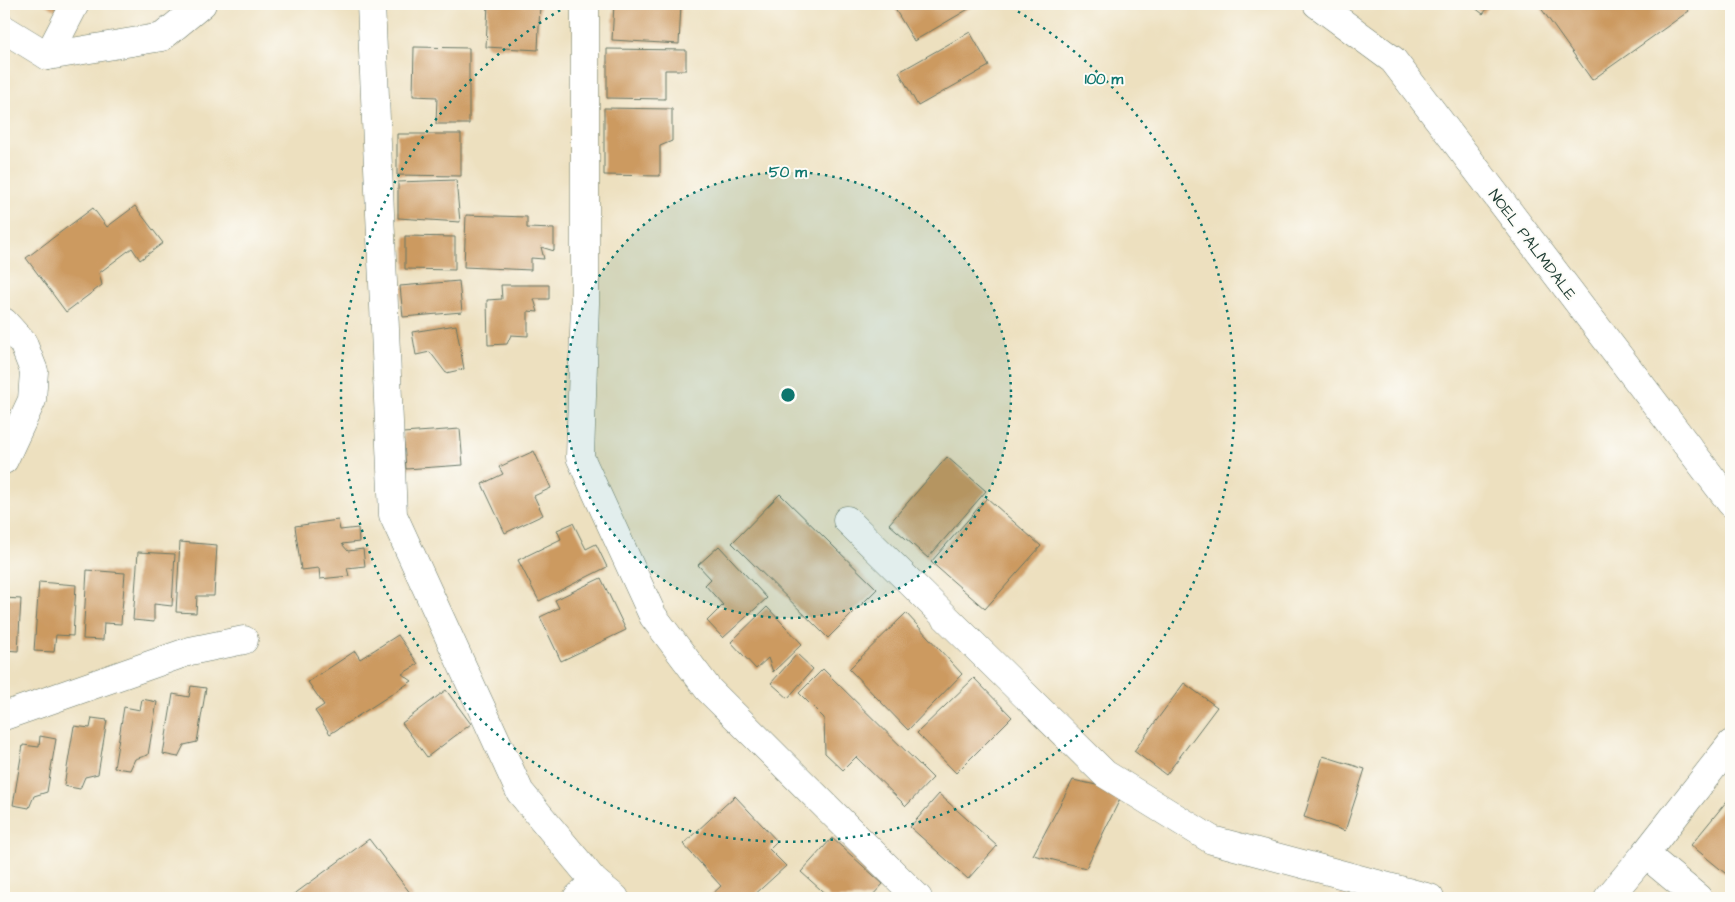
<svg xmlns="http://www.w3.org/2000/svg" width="1735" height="902" font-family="'Architects Daughter',sans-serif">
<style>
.building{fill:#cc9a61}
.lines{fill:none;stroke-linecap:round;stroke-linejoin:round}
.minor-casing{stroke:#677665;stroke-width:29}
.major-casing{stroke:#677665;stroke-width:29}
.minor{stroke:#fff;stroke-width:28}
.major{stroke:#fff;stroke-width:28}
.ring{fill:none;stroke:#0f766e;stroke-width:2.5;stroke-dasharray:2.5 5}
.labels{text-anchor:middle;stroke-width:4;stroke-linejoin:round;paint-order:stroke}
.street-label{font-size:16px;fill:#1f3d34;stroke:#fdfcf7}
.centre{fill:#0f766e;stroke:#fdfcf7;stroke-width:2.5}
.ring-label{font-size:15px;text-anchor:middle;font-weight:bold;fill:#0f766e;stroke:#fdfcf7;stroke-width:4;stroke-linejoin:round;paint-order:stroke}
</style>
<rect width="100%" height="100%" fill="#fdfcf7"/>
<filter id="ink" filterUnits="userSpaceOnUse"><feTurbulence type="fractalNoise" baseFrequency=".02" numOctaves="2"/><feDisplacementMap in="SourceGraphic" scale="10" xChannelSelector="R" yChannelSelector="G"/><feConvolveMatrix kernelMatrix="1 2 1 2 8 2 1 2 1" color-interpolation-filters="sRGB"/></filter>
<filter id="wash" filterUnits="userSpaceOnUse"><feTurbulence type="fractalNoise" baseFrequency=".0096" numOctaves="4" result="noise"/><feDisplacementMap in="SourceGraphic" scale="20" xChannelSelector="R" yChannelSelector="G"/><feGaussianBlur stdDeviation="1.12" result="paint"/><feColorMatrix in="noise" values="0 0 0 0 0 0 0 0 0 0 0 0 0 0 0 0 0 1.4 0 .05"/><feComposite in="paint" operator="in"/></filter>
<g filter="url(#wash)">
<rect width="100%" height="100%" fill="#ede0bf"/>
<g id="blocks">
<g class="building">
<polygon points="44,4 82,4 74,20"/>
<polygon points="488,4 540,4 538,50 486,47"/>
<polygon points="614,4 681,4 679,44 612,40"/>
<polygon points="892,4 977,4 914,41"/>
<polygon points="1470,4 1491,4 1483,14"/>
<polygon points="1538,4 1684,4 1689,11 1592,80"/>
<polygon points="970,32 989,66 918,106 899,72"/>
<polygon points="414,47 469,48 469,124 436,124 437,97 413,96"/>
<polygon points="607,49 686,50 686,70 665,70 665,99 607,98"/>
<polygon points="604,108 672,109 672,141 660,146 660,176 604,175"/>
<polygon points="397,134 461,134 461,176 397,175"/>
<polygon points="456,180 460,222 398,218 398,182"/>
<polygon points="135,206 163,243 140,260 132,248 99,273 102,285 66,312 26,258 93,208 107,227"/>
<polygon points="466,215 527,217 527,228 554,229 554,251 541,247 544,259 531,258 531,270 464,267"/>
<polygon points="405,236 455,237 455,270 405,269"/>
<polygon points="459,281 462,312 403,317 400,286"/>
<polygon points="501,285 549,285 549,299 534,299 538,312 528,311 528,336 511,335 507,344 488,345 487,300 502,299"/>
<polygon points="456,325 464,369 446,373 430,352 416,355 412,332"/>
<polygon points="460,429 463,465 406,469 403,433"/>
<polygon points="534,451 551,488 534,496 543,515 505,533 482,484 503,474 499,467"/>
<polygon points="947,457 986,491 928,558 889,524"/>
<polygon points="780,494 877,589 828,638 732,543"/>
<polygon points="987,498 1041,546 985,609 931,562"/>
<polygon points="338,520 340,530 358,528 359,542 342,544 348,551 363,549 365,566 347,568 349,576 320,579 319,568 301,570 295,526"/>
<polygon points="573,523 586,549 596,544 607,567 539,601 518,560 561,539 557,530"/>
<polygon points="180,542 217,545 214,596 197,596 196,613 176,612"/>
<polygon points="719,546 767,598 723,638 707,621 723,605 705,585 711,579 698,565"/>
<polygon points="138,552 175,554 172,606 154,604 154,622 133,620"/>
<polygon points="87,570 125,573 121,624 104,623 103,640 83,639"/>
<polygon points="601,578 626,630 561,661 540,617 559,608 555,600"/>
<polygon points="39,582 76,585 73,636 56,635 54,652 34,651"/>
<polygon points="4,598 21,599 18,651 4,650"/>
<polygon points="767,607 802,644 773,672 768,658 756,669 731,642"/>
<polygon points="906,613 962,674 908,730 849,669"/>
<polygon points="398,635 418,664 402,674 412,681 330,734 315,711 324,705 308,682 355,651 360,659"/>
<polygon points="797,654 813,669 788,698 771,683"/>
<polygon points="823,669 933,778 906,806 856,757 843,770 825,753 824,718 799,693"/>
<polygon points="974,678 1012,717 956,773 917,733"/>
<polygon points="1184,683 1217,707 1166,775 1134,751"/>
<polygon points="191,686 206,688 197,742 184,745 178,757 163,754 173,694 189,697"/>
<polygon points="446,690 471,724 427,757 402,723"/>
<polygon points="142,699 157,702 148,755 135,759 130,770 114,768 124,707 140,710"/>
<polygon points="92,718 107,720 98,774 85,777 80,789 64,786 74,726 90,728"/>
<polygon points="40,736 56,739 47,792 34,796 29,808 13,805 23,745 39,747"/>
<polygon points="1323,756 1365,769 1345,831 1304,817"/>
<polygon points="4,763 8,763 4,778"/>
<polygon points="1073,780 1124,791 1086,868 1033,855"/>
<polygon points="939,794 997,846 968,879 910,827"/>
<polygon points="735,796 777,841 769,849 786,866 751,898 708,898 721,886 683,844"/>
<polygon points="1731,796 1731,878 1691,845"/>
<polygon points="832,838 883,884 870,898 830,898 801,872"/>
<polygon points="369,839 414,898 289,898"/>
<polygon points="1340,894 1351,898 1339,898"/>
</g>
</g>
</g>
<g filter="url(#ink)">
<use href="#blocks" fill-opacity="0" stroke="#677665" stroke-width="1"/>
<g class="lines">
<g class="minor-casing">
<g id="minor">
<polyline points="371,4 393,515 520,792 594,881 615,898"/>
<polyline points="585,4 585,303 580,457 653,616 708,689 918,898"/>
<polyline points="1317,4 1393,60 1731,503"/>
<polyline points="4,29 48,56 162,37 202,4"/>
<polyline points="48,56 75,4"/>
<polyline points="847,520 1105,774 1212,840 1430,898"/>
<polyline points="4,716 190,651 244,640"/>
<polyline points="1645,854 1698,898"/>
<polyline points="577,898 594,881"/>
<polyline points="1608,898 1645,854 1731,744"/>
</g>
</g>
<g class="major-casing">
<polyline id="major" points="4,322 23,343 34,371 32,400 4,460"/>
</g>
<use href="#minor" class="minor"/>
<use href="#major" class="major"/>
</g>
</g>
<circle cx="788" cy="395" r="223" fill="#0f766e" fill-opacity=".12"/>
<g class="ring">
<circle cx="788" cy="395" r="223"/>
<path d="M1005 4A447 447 0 1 1 571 4"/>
</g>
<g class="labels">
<g class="street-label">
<text transform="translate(1533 244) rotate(53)" y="6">NOEL PALMDALE</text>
</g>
</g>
<circle cx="788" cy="395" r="8" class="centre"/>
<g class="ring-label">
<text x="1104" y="84">100 m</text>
<text x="788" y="177">50 m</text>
</g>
<rect width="1735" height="902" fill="none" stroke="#fdfcf7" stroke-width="20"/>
</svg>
